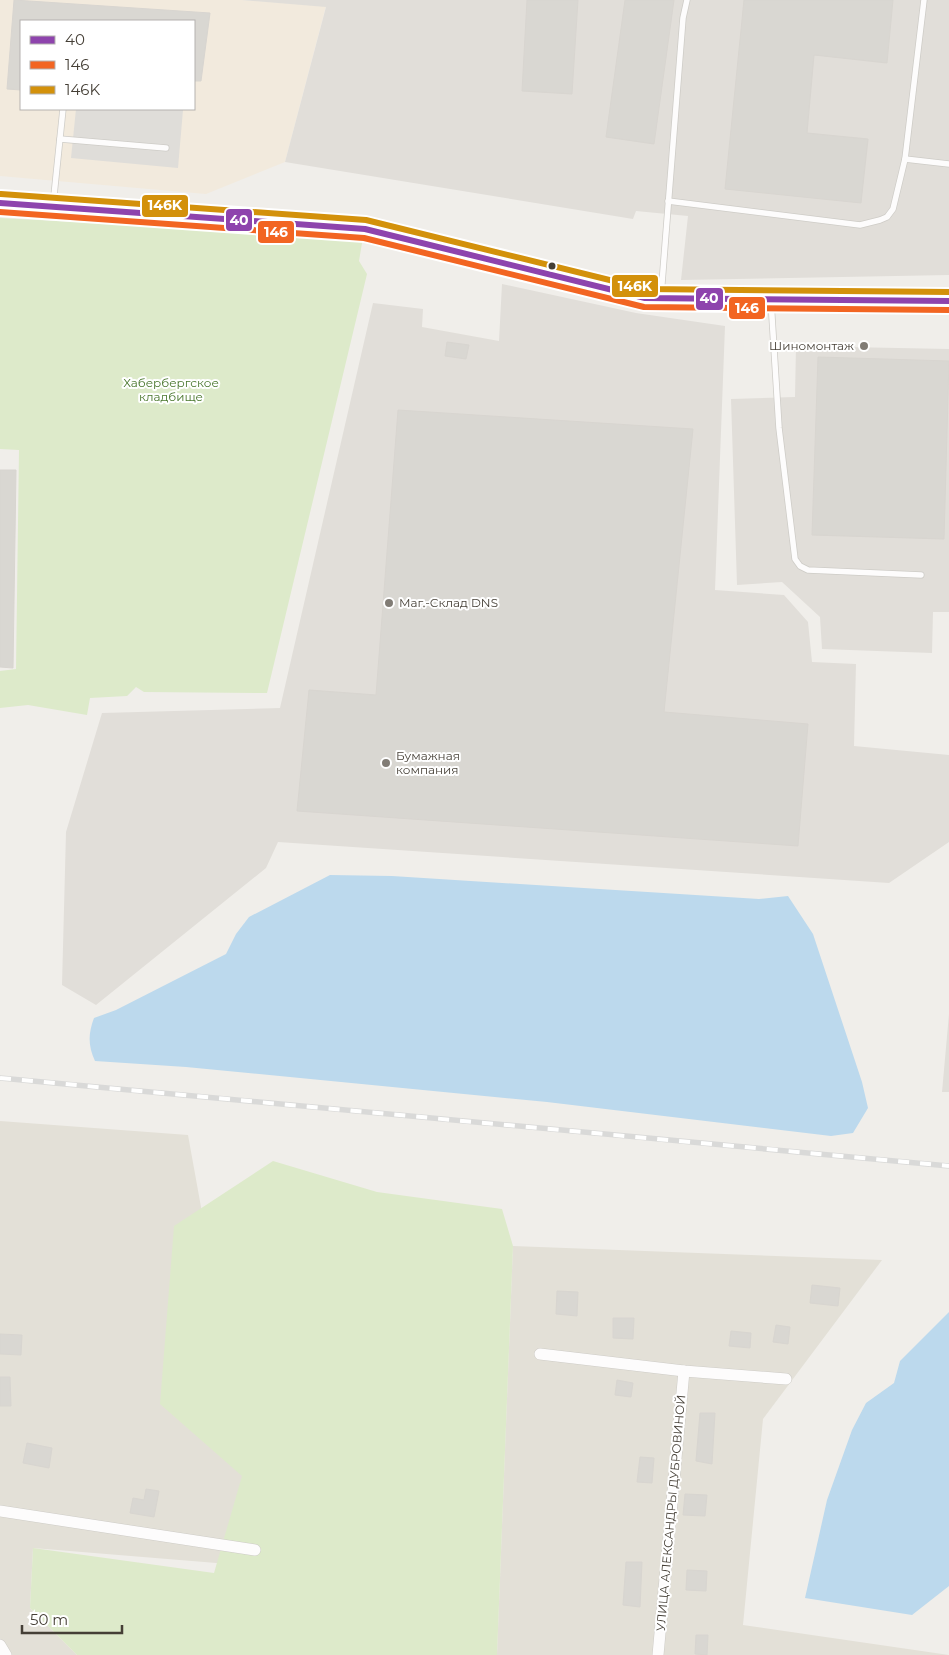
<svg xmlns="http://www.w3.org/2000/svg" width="949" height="1655" font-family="Montserrat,sans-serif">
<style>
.residential{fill:#e3e0d7}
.commercial{fill:#f2eadd;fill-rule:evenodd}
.industrial{fill:#e1ded9}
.green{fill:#ddeaca}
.parking{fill:#dfddd9}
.water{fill:#bcd9ed}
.building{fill:#d9d7d2;stroke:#d8d5d0}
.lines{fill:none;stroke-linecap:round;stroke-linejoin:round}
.service-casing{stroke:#ceccc7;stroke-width:7}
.minor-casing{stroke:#ceccc7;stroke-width:12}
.secondary-casing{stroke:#cecbc1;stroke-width:18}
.service{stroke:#fdfcfc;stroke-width:5.5}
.minor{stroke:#fdfcfc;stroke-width:11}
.secondary{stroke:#f6f4ef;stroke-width:16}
.rail-casing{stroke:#d9d9d8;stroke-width:5.5}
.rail{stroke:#fff;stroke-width:4;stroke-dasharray:11;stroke-linecap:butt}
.bus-1-casing{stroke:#fff;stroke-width:10}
.bus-2-casing{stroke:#fff;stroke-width:10}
.bus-3-casing{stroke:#fff;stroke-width:10}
.bus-1{stroke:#8e44ad;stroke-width:6}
.bus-2{stroke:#f26522;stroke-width:6}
.bus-3{stroke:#d3910b;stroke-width:6}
.bus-dot{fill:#453f36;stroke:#fff;stroke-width:2}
.poi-dot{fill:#817c75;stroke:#fff;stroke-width:2}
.labels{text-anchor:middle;stroke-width:4;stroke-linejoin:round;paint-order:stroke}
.poi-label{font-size:12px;fill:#453f36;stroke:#fff;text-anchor:start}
.park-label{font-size:12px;fill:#47752b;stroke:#fff}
.street-label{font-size:12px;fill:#453f36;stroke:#fff}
.line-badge{stroke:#fff;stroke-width:2}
.badge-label{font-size:14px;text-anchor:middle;font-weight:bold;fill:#fff}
</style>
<rect width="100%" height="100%" fill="#f0eeea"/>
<g class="residential">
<polygon points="0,1121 188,1135 266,1567 33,1548 30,1608 77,1655 0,1655"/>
<polygon points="513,1246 882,1260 763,1419 743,1625 949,1655 497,1655"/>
</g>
<path class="commercial" d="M0 0H242L326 6 285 162 206 194 0 176ZM21 21H194V109H21Z"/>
<g class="industrial">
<polygon points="242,0 949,0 949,275 681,280 688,216 636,211 633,219 285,162 326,7"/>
<polygon points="502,284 636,313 725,326 715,590 784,595 808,622 812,662 856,664 854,746 949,755 949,842 889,883 278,842 266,868 96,1005 62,985 66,832 102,713 280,708 373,303 423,309 422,327 499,341"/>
<polygon points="796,346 949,349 949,612 933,612 932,653 822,649 820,617 782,582 737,585 731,399 795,397"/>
<polygon points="949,1014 949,1092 942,1092"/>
</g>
<g class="green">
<polygon points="0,218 363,237 359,261 367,274 267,693 144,692 136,687 127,696 90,698 87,715 28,705 0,708 0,671 16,669 19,450 0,449"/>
<polygon points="273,1161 377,1192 502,1209 513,1246 497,1655 77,1655 30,1608 33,1548 214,1573 242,1476 160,1404 174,1226"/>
</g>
<polygon class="parking" points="76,109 183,110 178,168 71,158"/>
<g class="water">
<path d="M330 875 392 876 759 899 788 896 813 934 862 1082 868 1108 853 1133 831 1136 547 1102 186 1067 95 1061C88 1046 88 1034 94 1018L116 1010 226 954 236 934 249 917Z"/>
<polygon points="949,1312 949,1586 912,1615 805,1598 827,1500 852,1430 866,1403 894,1383 900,1361"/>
</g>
<g class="building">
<polygon points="14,0 210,13 201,81 194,81 194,21 21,21 21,90 7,89"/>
<polygon points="527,0 578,0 572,94 522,91"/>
<polygon points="625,0 674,0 654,144 606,137"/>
<polygon points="744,0 893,0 887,63 814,55 807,133 868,139 861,203 725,189"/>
<polygon points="447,342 469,345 466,359 445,356"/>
<polygon points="818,357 949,361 944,539 812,535"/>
<polygon points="398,410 693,429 664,712 808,724 798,846 297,811 309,690 376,695"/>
<polygon points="0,470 16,470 13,668 0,667"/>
<polygon points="812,1285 840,1288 838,1306 810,1303"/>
<polygon points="557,1291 578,1292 577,1316 556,1314"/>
<polygon points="613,1318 634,1318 633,1339 613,1338"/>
<polygon points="776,1325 790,1327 788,1344 773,1342"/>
<polygon points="731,1331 751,1333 750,1348 729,1346"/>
<polygon points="0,1334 22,1335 21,1355 0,1354"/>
<polygon points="0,1377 10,1377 11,1406 0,1406"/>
<polygon points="617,1380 633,1383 631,1397 615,1395"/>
<polygon points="700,1413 715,1413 712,1464 696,1461"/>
<polygon points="27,1443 52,1448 49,1468 23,1463"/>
<polygon points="640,1457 654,1458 652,1483 637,1482"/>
<polygon points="146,1489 159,1491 154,1517 130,1513 133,1498 144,1500"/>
<polygon points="685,1494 707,1495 705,1516 683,1515"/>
<polygon points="626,1562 642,1562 640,1607 623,1605"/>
<polygon points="687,1570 707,1571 706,1591 686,1590"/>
<polygon points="696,1635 708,1635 707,1655 695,1654"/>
</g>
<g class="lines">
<g class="service-casing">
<g id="service">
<polyline points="60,139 166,148"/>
<polyline points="905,159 949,164"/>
<polyline points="668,201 860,225 880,220 887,217 893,209 905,159 924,0"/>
<polyline points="53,205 63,109"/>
<polyline points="661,296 683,18 687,0"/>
<polyline points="771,301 779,428 795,559 800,566 808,570 921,575"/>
</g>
</g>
<g class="minor-casing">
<g id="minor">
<polyline points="540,1354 684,1371 786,1379"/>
<polyline points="0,1511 255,1550"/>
<polyline points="0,1645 6,1655"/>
<polyline points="658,1655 684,1371"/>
</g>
</g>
<g class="secondary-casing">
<polyline id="secondary" points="0,203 365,229 645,298 949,301"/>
</g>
<use href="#service" class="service"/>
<use href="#minor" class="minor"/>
<use href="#secondary" class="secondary"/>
<g class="rail-casing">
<polyline id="rail" points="0,1078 949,1166"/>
</g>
<use href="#rail" class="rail"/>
<g class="bus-1-casing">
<polyline id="bus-1" points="0,203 365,229 645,298 949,301"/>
</g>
<g class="bus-2-casing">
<polyline id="bus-2" points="0,212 364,238 644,307 949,310"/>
</g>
<g class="bus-3-casing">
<polyline id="bus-3" points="1,194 366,220 646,289 949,292"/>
</g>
<use href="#bus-1" class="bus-1"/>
<use href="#bus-2" class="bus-2"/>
<use href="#bus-3" class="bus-3"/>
</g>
<circle class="bus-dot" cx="552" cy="266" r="4.5"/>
<g class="poi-dot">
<circle cx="864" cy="346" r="5"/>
<circle cx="389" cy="603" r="5"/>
<circle cx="386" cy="763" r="5"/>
</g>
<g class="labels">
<g class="poi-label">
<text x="854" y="350" text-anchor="end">Шиномонтаж</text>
<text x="399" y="607">Маг.-Склад DNS</text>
<text x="396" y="760">Бумажная<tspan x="396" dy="14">компания</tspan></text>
</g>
<g class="park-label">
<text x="171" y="387">Хабербергское<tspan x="171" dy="14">кладбище</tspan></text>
</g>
<g class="street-label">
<text transform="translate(671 1513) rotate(-85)" y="4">УЛИЦА АЛЕКСАНДРЫ ДУБРОВИНОЙ</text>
</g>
</g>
<g class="line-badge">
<rect x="141" y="194" width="48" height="24" rx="5" fill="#d3910b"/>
<rect x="225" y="208" width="28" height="24" rx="5" fill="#8e44ad"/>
<rect x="257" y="220" width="38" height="24" rx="5" fill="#f26522"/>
<rect x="611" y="274" width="48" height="24" rx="5" fill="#d3910b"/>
<rect x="695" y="287" width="29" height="24" rx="5" fill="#8e44ad"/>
<rect x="728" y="296" width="38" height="24" rx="5" fill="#f26522"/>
</g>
<g class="badge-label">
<text x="165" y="210">146K</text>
<text x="239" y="225">40</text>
<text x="276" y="237">146</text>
<text x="635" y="291">146K</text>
<text x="709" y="303">40</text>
<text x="747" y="313">146</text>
</g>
<rect x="20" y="20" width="175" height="90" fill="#ffffff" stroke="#b5b2af"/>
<rect x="30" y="36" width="25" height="8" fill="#8e44ad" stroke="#b5b2af"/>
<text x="65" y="45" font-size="15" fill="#453f36">40</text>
<rect x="30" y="61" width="25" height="8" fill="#f26522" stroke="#b5b2af"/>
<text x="65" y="70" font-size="15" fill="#453f36">146</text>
<rect x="30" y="86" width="25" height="8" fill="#d3910b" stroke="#b5b2af"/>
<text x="65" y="95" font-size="15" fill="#453f36">146K</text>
<path d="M22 1625v8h100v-8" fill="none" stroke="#453f36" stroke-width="2.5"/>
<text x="30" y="1625" font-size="15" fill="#453f36" stroke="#ffffff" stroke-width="4" paint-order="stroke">50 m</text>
</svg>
